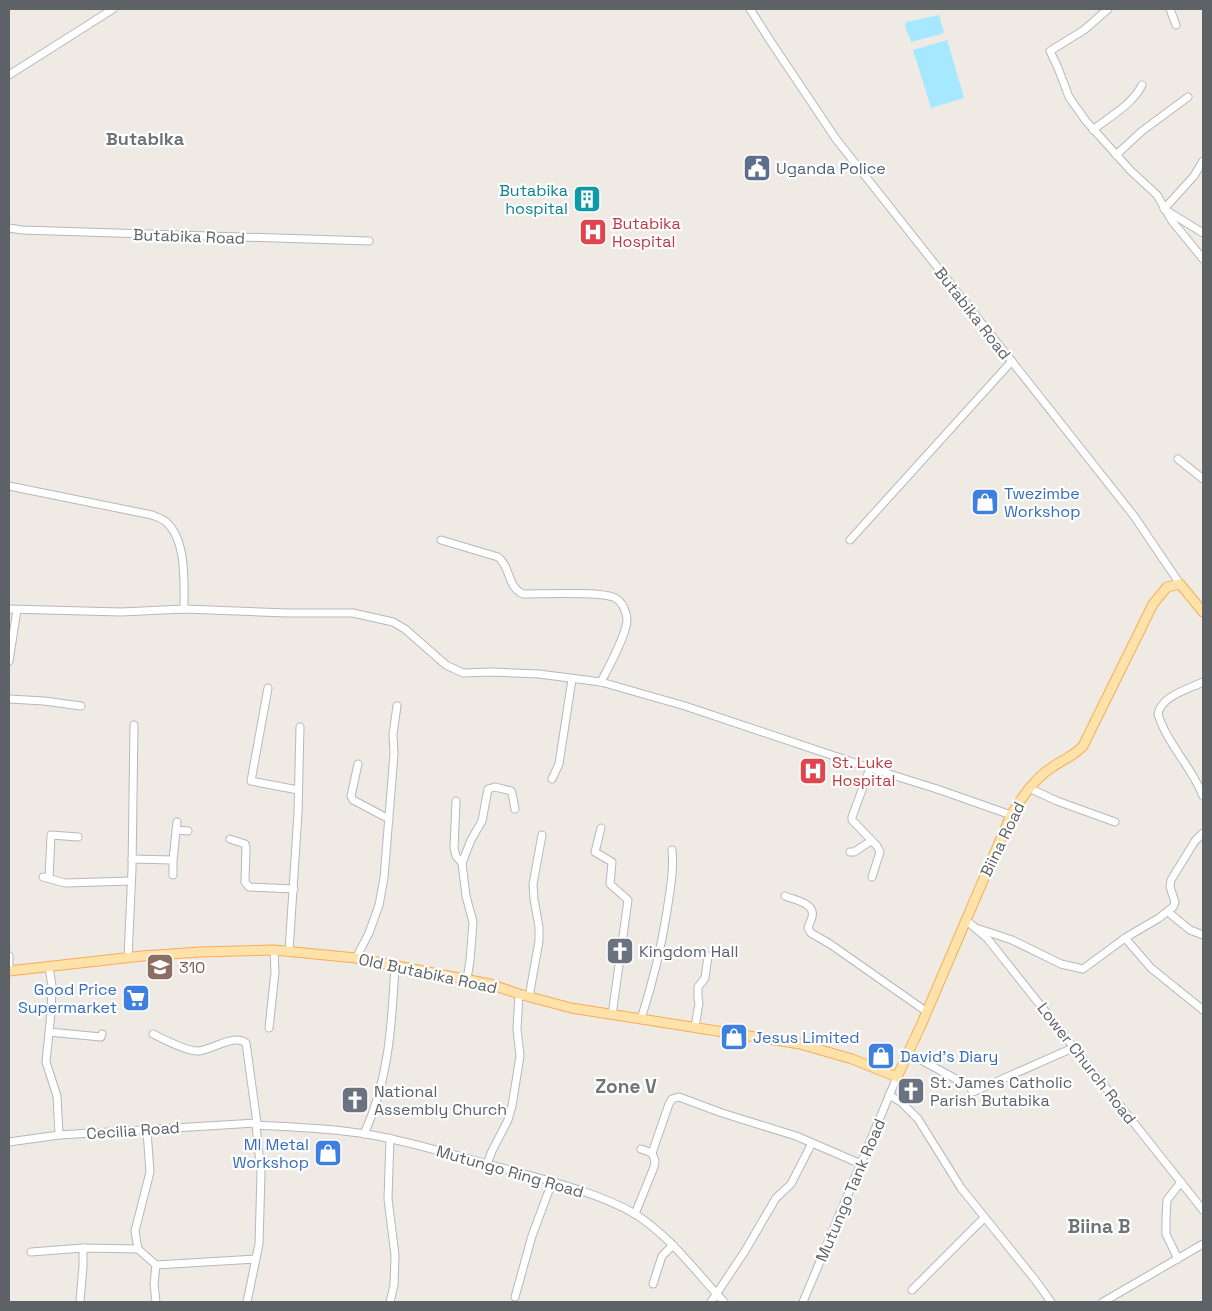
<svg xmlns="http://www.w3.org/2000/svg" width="1212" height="1311" font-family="'Space Grotesk',sans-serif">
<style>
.water{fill:#a5e8ff}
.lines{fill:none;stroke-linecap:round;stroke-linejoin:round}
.minor-casing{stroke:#b5b8bc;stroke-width:9}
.major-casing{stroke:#f6ad56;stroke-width:11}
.minor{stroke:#fff;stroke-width:7}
.major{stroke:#ffe2aa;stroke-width:9}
.labels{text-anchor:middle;stroke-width:4.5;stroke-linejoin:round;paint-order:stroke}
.service-label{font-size:16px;fill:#4e5e75;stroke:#fff;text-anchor:start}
.culture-label{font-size:16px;fill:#0d838f;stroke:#fff;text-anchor:end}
.health-label{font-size:16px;fill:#be3a42;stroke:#fff;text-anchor:start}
.street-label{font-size:16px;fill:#5c6265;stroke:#fff}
.shop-label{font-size:16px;fill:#366cbe;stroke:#fff;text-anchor:start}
.worship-label{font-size:16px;fill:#5b616d;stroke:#fff;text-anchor:start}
.education-label{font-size:16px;fill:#785e54;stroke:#fff;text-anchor:start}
.neighbourhood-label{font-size:18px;font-weight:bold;fill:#6d7477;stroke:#fff}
.quarter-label{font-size:19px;font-weight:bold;fill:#6d7477;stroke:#fff}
</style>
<rect width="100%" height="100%" fill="#efebe4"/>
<g class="water">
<polygon points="939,15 944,32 942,34 911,42 905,26 906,22"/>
<polygon points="947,40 964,98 931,108 913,50"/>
</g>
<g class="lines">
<g class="minor-casing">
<g id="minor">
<polyline points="750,9 771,42 836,139 1134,516 1180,584"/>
<polyline points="1108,9 1084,30 1050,51 1058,68 1069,97 1086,121 1131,171 1157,195 1172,221 1203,259"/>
<polyline points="1170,9 1176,25"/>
<polyline points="9,75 113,9"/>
<path d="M1093 130C1109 117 1133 104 1142 85"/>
<polyline points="1116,155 1142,131 1188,97"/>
<polyline points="1203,161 1194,176 1164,209 1203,233"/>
<polyline points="9,228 22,230 369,241"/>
<polyline points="1178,459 1203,479"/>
<path d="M9 486 152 515C157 517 163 519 166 522 187 540 184 584 184 609"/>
<path d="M441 540 498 557C511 567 507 587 523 594 541 594 603 591 615 598 623 602 627 613 627 621 625 638 609 666 601 682"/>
<polyline points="850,540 1012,361"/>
<polyline points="9,609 121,612 184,609 287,613 353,613 393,622 405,629 446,665 463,673 491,672 539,674 601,682 685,706 870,768 937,789 1011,815"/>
<polyline points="9,661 17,610"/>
<path d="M1203 682C1189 689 1161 696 1158 714 1167 744 1192 767 1203 796"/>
<polyline points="268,688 251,781 298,790"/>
<polyline points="9,699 44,701 81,706"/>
<polyline points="358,764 351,796 353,800 389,819"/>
<polyline points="870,768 852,817 852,820 877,846 880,852 872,877"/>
<polyline points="552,779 559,764 572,679"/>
<polyline points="1029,788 1057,801 1115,822"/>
<polyline points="456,801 454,848 456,856 462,863"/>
<polyline points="601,828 595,852 612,862 610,884 628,900 612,1015"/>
<polyline points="176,830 188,831"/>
<polyline points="230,839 245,844 246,847 245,882 249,887 294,889"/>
<polyline points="850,852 854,852 871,841"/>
<polyline points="132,859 173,860 177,822"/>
<polyline points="173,875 173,860"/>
<polyline points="43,877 65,883 131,881"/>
<polyline points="49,878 51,835 78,837"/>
<path d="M785 896C794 900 816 903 812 917 811 921 809 924 808 928L811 933 830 944 927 1012"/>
<polyline points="1168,912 1190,930 1203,935"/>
<polyline points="966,920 987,938 1203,1210"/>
<polyline points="979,929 1012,940 1061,964 1083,969 1125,938 1159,918 1173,907 1175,902 1170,887 1171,880 1195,841 1203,833"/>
<polyline points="1125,938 1151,968 1203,1010"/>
<polyline points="289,951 298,813 300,727"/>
<polyline points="9,956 9,967"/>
<polyline points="128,958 132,869 134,725"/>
<polyline points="356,958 369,933 379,905 384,878 394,754 393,734 397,706"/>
<polyline points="49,967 52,986 51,1013 46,1062 57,1096 59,1135"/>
<polyline points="467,979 470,961 473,922 466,896 462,863 471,840 482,821 488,789 495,787 511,791 512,793 515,809"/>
<polyline points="529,997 539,941 539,927 534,899 533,884 542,835"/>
<path d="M641 1019C653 982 661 949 667 911 670 890 674 871 672 850"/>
<polyline points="695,1027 699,1003 698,998 698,987 705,978 708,956"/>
<polyline points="269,1028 275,972 274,950"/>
<polyline points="49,1032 101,1037 102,1034"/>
<path d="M153 1034C163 1039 186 1051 197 1051 211 1051 234 1033 246 1043L257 1123"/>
<polyline points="908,1053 969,1086 973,1092 1075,1047"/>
<polyline points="889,1095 901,1102 918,1119 961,1188 1036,1281 1051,1302"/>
<polyline points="147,1131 150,1172 135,1231 138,1249 156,1265 154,1284 156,1302"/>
<path d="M364 1134C389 1080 392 1023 395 965"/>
<polyline points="390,1138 388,1199 395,1255 394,1285 390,1302"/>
<path d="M9 1142 59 1135 257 1123 256 1125C293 1127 330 1128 366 1134 414 1142 459 1157 506 1169 546 1180 600 1193 635 1214 671 1237 696 1272 724 1302"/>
<polyline points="641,1149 652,1153"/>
<polyline points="487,1164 492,1151 508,1120 512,1106 520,1056 517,1029 519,994"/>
<polyline points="635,1214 654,1167 655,1161 652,1153 669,1104 672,1099 679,1097 722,1113 796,1136 861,1164"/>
<polyline points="31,1252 83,1248"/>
<polyline points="1178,1259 1166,1234 1166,1218 1167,1200 1181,1182"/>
<polyline points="156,1265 256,1259"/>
<polyline points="653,1284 662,1256 673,1245"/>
<polyline points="912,1290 984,1218"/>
<polyline points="515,1297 532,1236 552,1182"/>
<polyline points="80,1302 83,1266 83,1248 138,1249"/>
<polyline points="247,1302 259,1244 261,1173 256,1125"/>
<polyline points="711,1302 745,1251 776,1198 791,1184 812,1143"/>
<polyline points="803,1302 897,1077"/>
<polyline points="1103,1302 1203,1244"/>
</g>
</g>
<g class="major-casing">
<path id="major" d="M9 971 142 956 200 952 274 950 356 958 490 984 519 994 571 1008 800 1044 852 1059 897 1077 922 1023 1011 815C1022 798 1033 780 1051 768 1062 760 1074 756 1083 746L1153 604 1167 587 1180 584 1203 612"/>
</g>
<use href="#minor" class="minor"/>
<use href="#major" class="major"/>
</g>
<defs>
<g id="civic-square" transform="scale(1.4375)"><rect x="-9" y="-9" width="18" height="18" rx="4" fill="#5c6f8a" stroke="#fff"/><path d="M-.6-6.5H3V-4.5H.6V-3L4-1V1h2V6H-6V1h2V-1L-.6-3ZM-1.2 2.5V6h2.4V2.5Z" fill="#fff"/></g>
<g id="building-square" transform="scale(1.4375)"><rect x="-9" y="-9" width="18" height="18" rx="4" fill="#0f9aa8" stroke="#fff"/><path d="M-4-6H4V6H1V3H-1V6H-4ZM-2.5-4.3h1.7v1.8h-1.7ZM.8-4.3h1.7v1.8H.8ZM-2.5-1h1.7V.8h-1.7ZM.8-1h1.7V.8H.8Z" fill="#fff"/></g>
<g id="hospital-square" transform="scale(1.4375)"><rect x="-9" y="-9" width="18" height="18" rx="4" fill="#e0444e" stroke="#fff"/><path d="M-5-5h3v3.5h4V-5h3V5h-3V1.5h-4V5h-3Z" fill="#fff"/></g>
<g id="shop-square" transform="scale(1.4375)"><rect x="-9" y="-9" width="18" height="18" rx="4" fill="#3f7fe0" stroke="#fff"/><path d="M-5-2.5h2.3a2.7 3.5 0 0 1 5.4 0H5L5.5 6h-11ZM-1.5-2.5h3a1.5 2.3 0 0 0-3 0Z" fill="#fff"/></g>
<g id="church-square" transform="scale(1.4375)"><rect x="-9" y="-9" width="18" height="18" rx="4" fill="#6b7280" stroke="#fff"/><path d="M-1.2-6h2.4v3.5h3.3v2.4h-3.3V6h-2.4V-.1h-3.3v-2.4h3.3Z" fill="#fff"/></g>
<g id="school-square" transform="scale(1.4375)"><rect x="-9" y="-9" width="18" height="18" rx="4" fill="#8d6e63" stroke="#fff"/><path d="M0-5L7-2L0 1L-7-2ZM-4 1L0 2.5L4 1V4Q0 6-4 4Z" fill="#fff"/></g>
<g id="supermarket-square" transform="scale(1.4375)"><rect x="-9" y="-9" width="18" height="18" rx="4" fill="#3f7fe0" stroke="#fff"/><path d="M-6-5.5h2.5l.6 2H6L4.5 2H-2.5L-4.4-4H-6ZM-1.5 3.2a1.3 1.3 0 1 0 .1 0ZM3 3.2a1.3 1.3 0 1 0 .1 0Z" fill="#fff"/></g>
</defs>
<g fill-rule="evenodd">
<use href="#civic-square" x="757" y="168"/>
<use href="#building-square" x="587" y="199"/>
<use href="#hospital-square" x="593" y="232"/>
<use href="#shop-square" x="985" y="502"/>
<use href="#hospital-square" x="813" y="771"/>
<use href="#church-square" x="620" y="951"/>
<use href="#school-square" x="160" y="967"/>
<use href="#supermarket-square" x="136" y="998"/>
<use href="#shop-square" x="734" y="1037"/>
<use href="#shop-square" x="881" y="1056"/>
<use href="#church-square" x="911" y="1091"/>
<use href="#church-square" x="355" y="1100"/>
<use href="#shop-square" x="328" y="1153"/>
</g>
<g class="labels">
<g class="service-label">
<text x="776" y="174">Uganda Police</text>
</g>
<g class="culture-label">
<text x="568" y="196">Butabika<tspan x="568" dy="18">hospital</tspan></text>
</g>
<g class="health-label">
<text x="612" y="229">Butabika<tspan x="612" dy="18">Hospital</tspan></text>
<text x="832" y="768">St. Luke<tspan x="832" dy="18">Hospital</tspan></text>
</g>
<g class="street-label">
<text transform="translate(189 236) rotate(2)" y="6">Butabika Road</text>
<text transform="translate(973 313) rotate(52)" y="6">Butabika Road</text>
<text transform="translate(1002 839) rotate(-64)" y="6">Biina Road</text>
<text transform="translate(428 973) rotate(12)" y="6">Old Butabika Road</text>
<text transform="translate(1087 1063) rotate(52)" y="6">Lower Church Road</text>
<text transform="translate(133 1130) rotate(-4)" y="6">Cecilia Road</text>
<text transform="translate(510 1171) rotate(16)" y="6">Mutungo Ring Road</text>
<text transform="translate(850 1190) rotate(-67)" y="6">Mutungo Tank Road</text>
</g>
<g class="shop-label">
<text x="1004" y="499">Twezimbe<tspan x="1004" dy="18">Workshop</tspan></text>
<text x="117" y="995" text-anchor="end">Good Price<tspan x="117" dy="18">Supermarket</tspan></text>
<text x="753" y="1043">Jesus Limited</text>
<text x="900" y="1062">David's Diary</text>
<text x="309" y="1150" text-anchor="end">Ml Metal<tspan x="309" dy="18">Workshop</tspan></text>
</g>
<g class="worship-label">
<text x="639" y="957">Kingdom Hall</text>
<text x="930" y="1088">St. James Catholic<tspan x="930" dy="18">Parish Butabika</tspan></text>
<text x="374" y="1097">National<tspan x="374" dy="18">Assembly Church</tspan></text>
</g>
<g class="education-label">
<text x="179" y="973">310</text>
</g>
<g class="neighbourhood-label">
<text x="145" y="145">Butabika</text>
</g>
<g class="quarter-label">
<text x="626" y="1093">Zone V</text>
<text x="1099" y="1233">Biina B</text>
</g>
</g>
<rect width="1212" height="1311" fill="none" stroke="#5c6265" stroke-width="20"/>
</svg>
